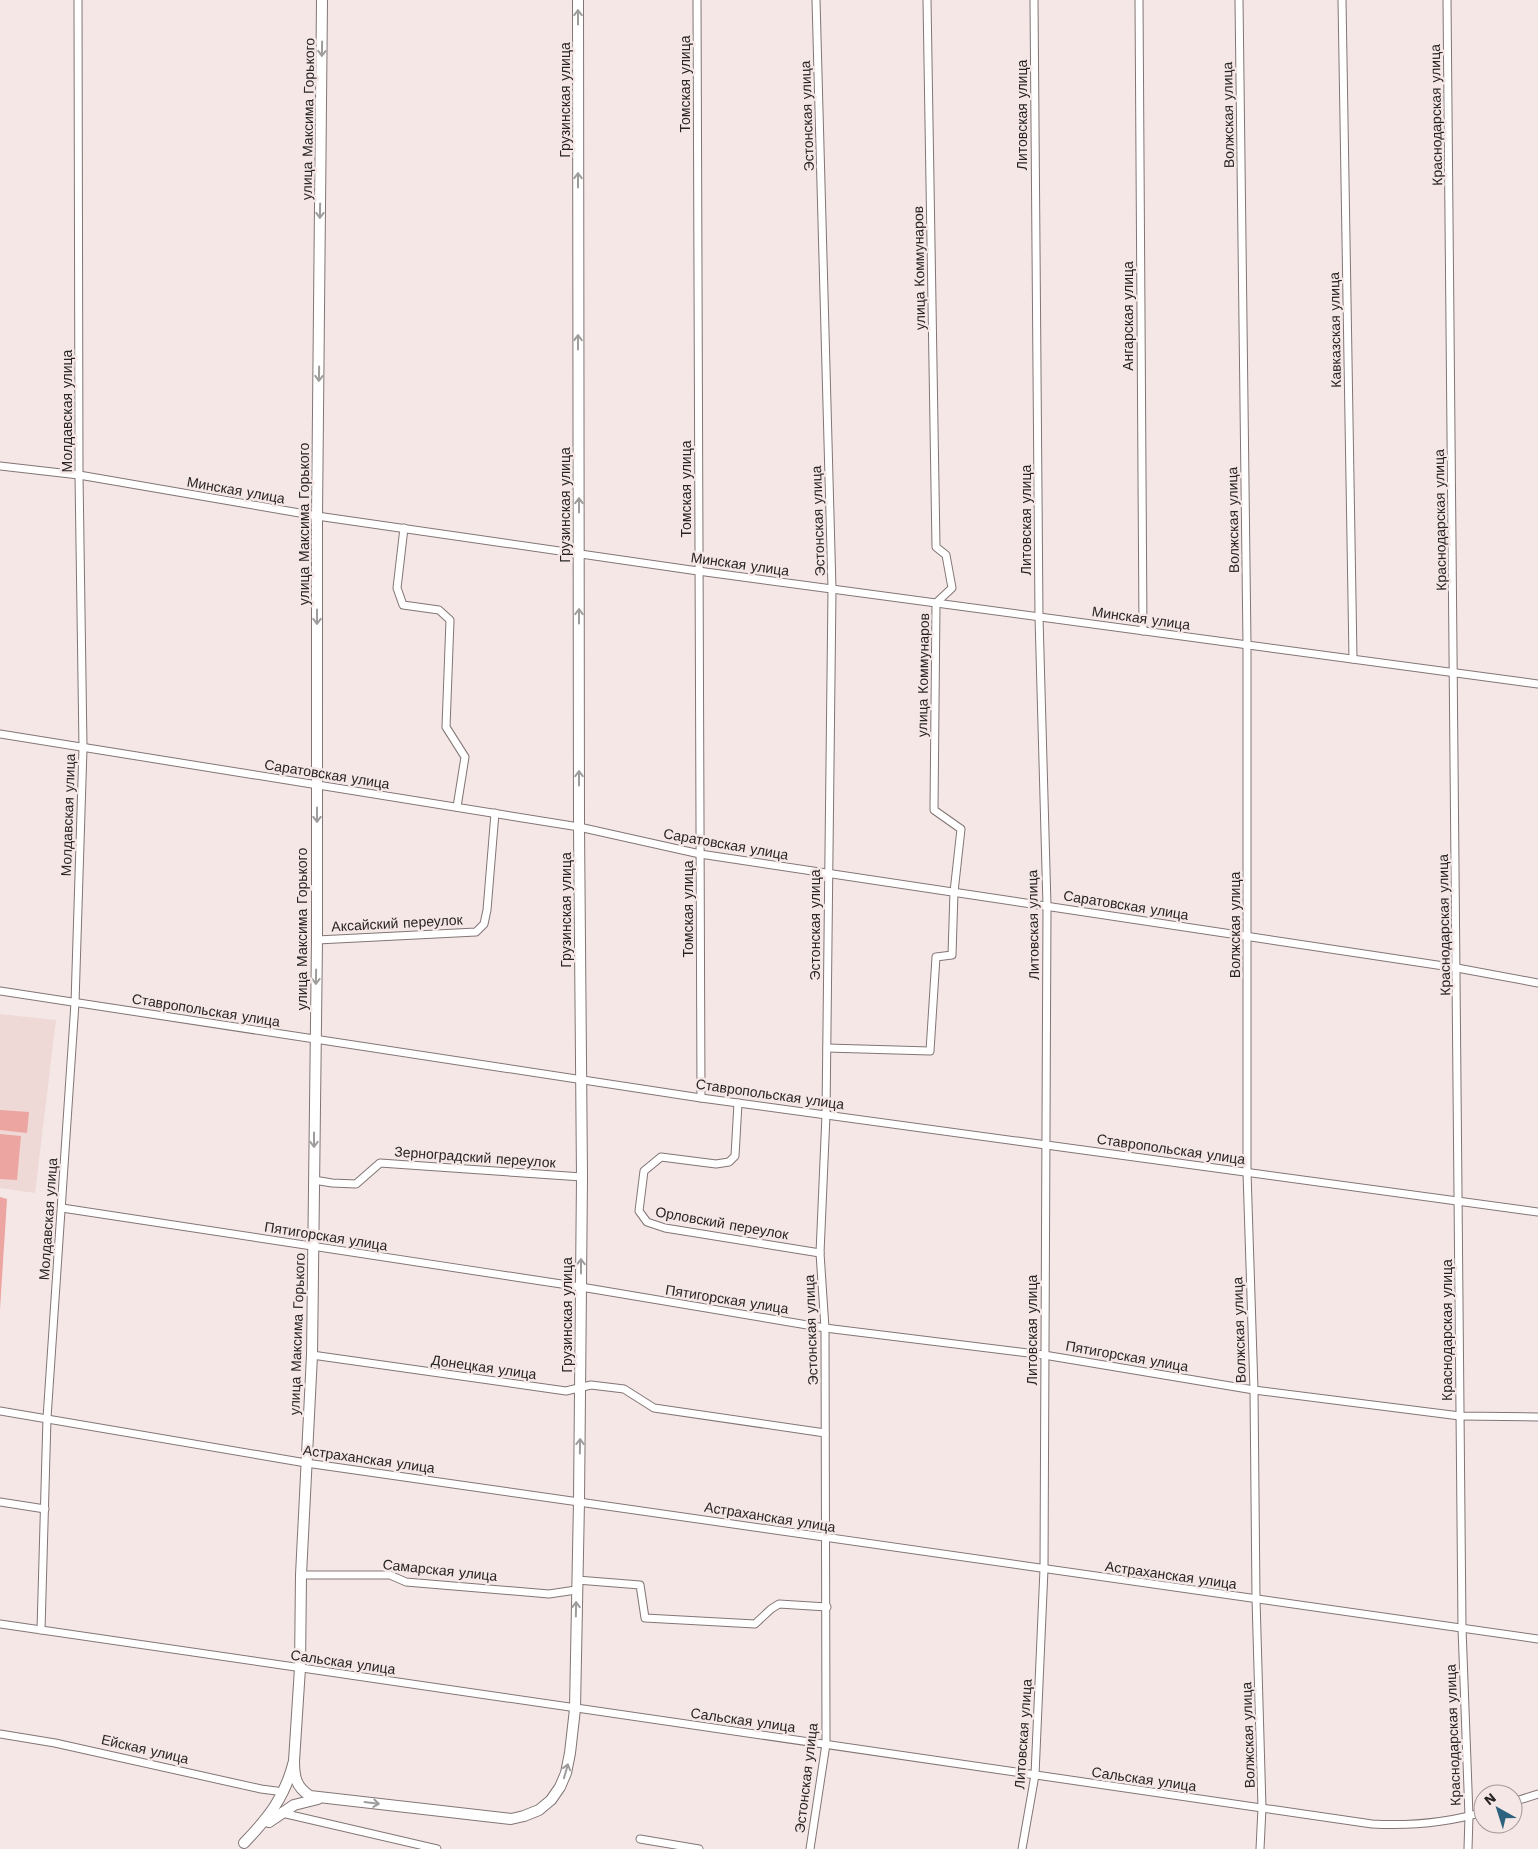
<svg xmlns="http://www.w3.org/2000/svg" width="1538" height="1849" font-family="'Work Sans',sans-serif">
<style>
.built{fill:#efd9d7}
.green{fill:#eca5a1}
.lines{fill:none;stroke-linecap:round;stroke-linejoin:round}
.street-casing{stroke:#827675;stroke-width:9}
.secondary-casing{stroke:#827675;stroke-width:12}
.street{stroke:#fff;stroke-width:7}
.secondary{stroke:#fff;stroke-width:10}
.oneway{stroke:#9f9c9c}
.labels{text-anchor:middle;stroke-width:5;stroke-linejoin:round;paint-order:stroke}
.street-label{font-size:14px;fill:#292424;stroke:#f4e7e6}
</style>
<rect width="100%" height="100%" fill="#f4e7e6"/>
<polygon class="built" points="0,1014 56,1020 35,1193 0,1188"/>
<g class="green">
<polygon points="0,1110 29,1112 27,1133 0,1130"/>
<polygon points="0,1134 21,1136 17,1180 0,1179"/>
<polygon points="0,1197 7,1199 0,1310"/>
</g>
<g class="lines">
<g class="street-casing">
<g id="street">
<polyline points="697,0 701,1098"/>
<polyline points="1139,0 1143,631"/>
<polyline points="1239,0 1247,645 1247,1172 1254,1390 1256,1599 1262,1808 1260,1849"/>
<polyline points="1342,0 1353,659"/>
<polyline points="1447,0 1462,1628 1469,1816 1468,1849"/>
<polyline points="0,466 79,475 317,516 698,571 1538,684"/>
<polyline points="404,528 397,588 403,605 439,610 450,620 446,727 465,757 457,807"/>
<polyline points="0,734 579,827 700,854 1457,968 1538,983"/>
<polyline points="317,940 476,932 484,924 487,910 495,813"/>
<polyline points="0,991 701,1098 1538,1212"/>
<polyline points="827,1048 930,1051 936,957 952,955 954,892 961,829 934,810 936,603 952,588 946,555 936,547 927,0"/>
<polyline points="738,1103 735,1156 729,1162 716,1164 661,1157 644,1171 639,1211 647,1222 665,1228 820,1253"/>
<polyline points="314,1180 332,1183 356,1184 380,1163 582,1177"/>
<polyline points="62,1208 581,1287 825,1328 1044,1355 1254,1390 1460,1416 1538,1417"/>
<polyline points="312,1355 566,1391 591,1385 624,1389 654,1408 825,1433"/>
<polyline points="0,1411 306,1463 1538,1639"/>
<polyline points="0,1502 45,1509"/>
<polyline points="301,1575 390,1575 406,1582 549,1594 576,1590"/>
<polyline points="577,1580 640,1585 645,1618 755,1624 771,1609 779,1604 827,1607"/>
<path d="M0 1624 1372 1824C1410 1826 1447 1823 1483 1812"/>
<polyline points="41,1630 47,1418 75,1003 83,748 79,475 78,0"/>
<polyline points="0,1734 55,1743 261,1789 284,1792"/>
<polyline points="1513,1802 1538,1794"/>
<polyline points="282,1813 437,1849"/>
<polyline points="640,1839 699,1849"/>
<polyline points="810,1849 826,1744 825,1328 820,1253 826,1115 832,589 816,0"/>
<polyline points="1022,1849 1035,1775 1044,1569 1047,906 1039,617 1034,0"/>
</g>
</g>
<g class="secondary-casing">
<g id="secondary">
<path d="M294 1761C294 1777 296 1787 310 1796L511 1819 524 1816 539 1810 551 1800 560 1787 566 1773 570 1753 575 1709 579 1501 582 1177 579 827 578 0"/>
<polyline points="269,1822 294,1805 318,1799"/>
<path d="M244 1843C269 1817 285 1797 294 1761L300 1668 301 1575 312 1355 317 940V516L322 0"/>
</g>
</g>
<use href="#street" class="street"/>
<use href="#secondary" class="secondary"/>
</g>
<defs><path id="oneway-shaft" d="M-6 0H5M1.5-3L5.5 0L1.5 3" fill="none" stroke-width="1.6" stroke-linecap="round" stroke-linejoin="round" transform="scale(1.25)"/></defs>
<g class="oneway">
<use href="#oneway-shaft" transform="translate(578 17) rotate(-90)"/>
<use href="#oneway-shaft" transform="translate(322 49) rotate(91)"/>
<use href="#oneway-shaft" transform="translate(578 180) rotate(-90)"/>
<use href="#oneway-shaft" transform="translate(320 211) rotate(91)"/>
<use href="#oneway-shaft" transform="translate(578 342) rotate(-90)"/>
<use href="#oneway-shaft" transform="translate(319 374) rotate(91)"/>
<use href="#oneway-shaft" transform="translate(579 505) rotate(-90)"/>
<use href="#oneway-shaft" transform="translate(579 616) rotate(-90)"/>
<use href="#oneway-shaft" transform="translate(317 617) rotate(90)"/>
<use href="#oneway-shaft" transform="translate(579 778) rotate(-90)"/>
<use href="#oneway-shaft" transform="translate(317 815) rotate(90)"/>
<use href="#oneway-shaft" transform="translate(316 977) rotate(91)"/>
<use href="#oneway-shaft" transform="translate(314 1140) rotate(90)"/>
<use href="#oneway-shaft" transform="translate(581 1266) rotate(-90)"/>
<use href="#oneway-shaft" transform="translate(580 1446) rotate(-89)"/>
<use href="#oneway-shaft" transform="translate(576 1609) rotate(-89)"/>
<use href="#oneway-shaft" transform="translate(566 1771) rotate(-74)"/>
<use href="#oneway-shaft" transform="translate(372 1803) rotate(7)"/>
</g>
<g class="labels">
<g class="street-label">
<text transform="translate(685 84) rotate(-90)" y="5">Томская улица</text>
<text transform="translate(565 100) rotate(-90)" y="5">Грузинская улица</text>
<text transform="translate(1022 115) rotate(-90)" y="5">Литовская улица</text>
<text transform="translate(1228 115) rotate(-91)" y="5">Волжская улица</text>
<text transform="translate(1436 115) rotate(-91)" y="5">Краснодарская улица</text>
<text transform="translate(807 116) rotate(-92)" y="5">Эстонская улица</text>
<text transform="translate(308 119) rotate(-89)" y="5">улица Максима Горького</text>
<text transform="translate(919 268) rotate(-91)" y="5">улица Коммунаров</text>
<text transform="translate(1128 316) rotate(-90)" y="5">Ангарская улица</text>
<text transform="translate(1335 330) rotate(-91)" y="5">Кавказская улица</text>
<text transform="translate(67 411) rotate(-90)" y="5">Молдавская улица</text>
<text transform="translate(686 489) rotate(-90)" y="5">Томская улица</text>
<text transform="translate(236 490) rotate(10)" y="5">Минская улица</text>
<text transform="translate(565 505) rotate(-90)" y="5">Грузинская улица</text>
<text transform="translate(1026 520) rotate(-90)" y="5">Литовская улица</text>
<text transform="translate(1233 520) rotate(-91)" y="5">Волжская улица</text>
<text transform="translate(1440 520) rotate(-91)" y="5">Краснодарская улица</text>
<text transform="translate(818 521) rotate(-92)" y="5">Эстонская улица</text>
<text transform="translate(304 524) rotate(-90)" y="5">улица Максима Горького</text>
<text transform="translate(740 564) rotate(8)" y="5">Минская улица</text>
<text transform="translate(1141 618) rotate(8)" y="5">Минская улица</text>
<text transform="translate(923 675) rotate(-89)" y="5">улица Коммунаров</text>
<text transform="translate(327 774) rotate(9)" y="5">Саратовская улица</text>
<text transform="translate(68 815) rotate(-88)" y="5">Молдавская улица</text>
<text transform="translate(726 844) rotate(10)" y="5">Саратовская улица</text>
<text transform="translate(1126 905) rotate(9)" y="5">Саратовская улица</text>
<text transform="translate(688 909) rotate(-90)" y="5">Томская улица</text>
<text transform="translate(566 910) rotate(-90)" y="5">Грузинская улица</text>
<text transform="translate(397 923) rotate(-3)" y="5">Аксайский переулок</text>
<text transform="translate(815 925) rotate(-90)" y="5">Эстонская улица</text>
<text transform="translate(1033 925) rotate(-91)" y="5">Литовская улица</text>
<text transform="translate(1235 925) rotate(-90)" y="5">Волжская улица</text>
<text transform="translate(1444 925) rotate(-91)" y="5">Краснодарская улица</text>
<text transform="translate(302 929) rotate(-90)" y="5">улица Максима Горького</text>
<text transform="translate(206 1010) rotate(9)" y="5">Ставропольская улица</text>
<text transform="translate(770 1094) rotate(8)" y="5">Ставропольская улица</text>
<text transform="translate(1171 1149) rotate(8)" y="5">Ставропольская улица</text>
<text transform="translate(475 1157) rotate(4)" y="5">Зерноградский переулок</text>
<text transform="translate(48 1219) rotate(-86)" y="5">Молдавская улица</text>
<text transform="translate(722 1223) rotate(10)" y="5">Орловский переулок</text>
<text transform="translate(326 1236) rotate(9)" y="5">Пятигорская улица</text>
<text transform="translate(727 1299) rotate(9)" y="5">Пятигорская улица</text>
<text transform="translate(567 1315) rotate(-90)" y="5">Грузинская улица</text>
<text transform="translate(811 1330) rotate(-92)" y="5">Эстонская улица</text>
<text transform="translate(1032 1330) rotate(-90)" y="5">Литовская улица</text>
<text transform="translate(1239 1330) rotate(-92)" y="5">Волжская улица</text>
<text transform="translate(1447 1330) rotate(-90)" y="5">Краснодарская улица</text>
<text transform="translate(297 1334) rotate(-88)" y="5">улица Максима Горького</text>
<text transform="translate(1127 1356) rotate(10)" y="5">Пятигорская улица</text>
<text transform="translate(484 1367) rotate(8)" y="5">Донецкая улица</text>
<text transform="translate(369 1459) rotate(8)" y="5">Астраханская улица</text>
<text transform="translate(770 1517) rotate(9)" y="5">Астраханская улица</text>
<text transform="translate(440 1570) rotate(6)" y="5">Самарская улица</text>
<text transform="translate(1171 1575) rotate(8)" y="5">Астраханская улица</text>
<text transform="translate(343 1662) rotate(8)" y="5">Сальская улица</text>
<text transform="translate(743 1720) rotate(8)" y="5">Сальская улица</text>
<text transform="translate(1023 1734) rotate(-86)" y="5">Литовская улица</text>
<text transform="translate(1248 1735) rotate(-92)" y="5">Волжская улица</text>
<text transform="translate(1453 1735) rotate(-92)" y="5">Краснодарская улица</text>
<text transform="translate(145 1749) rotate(13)" y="5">Ейская улица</text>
<text transform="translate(806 1778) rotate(-83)" y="5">Эстонская улица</text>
<text transform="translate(1144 1779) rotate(8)" y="5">Сальская улица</text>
</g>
</g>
<g transform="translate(1498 1809) rotate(321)"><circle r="24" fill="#f4e7e6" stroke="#a39998"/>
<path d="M0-4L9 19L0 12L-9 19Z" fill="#2c627d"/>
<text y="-8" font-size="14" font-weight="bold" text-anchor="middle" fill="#292424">N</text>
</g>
</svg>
